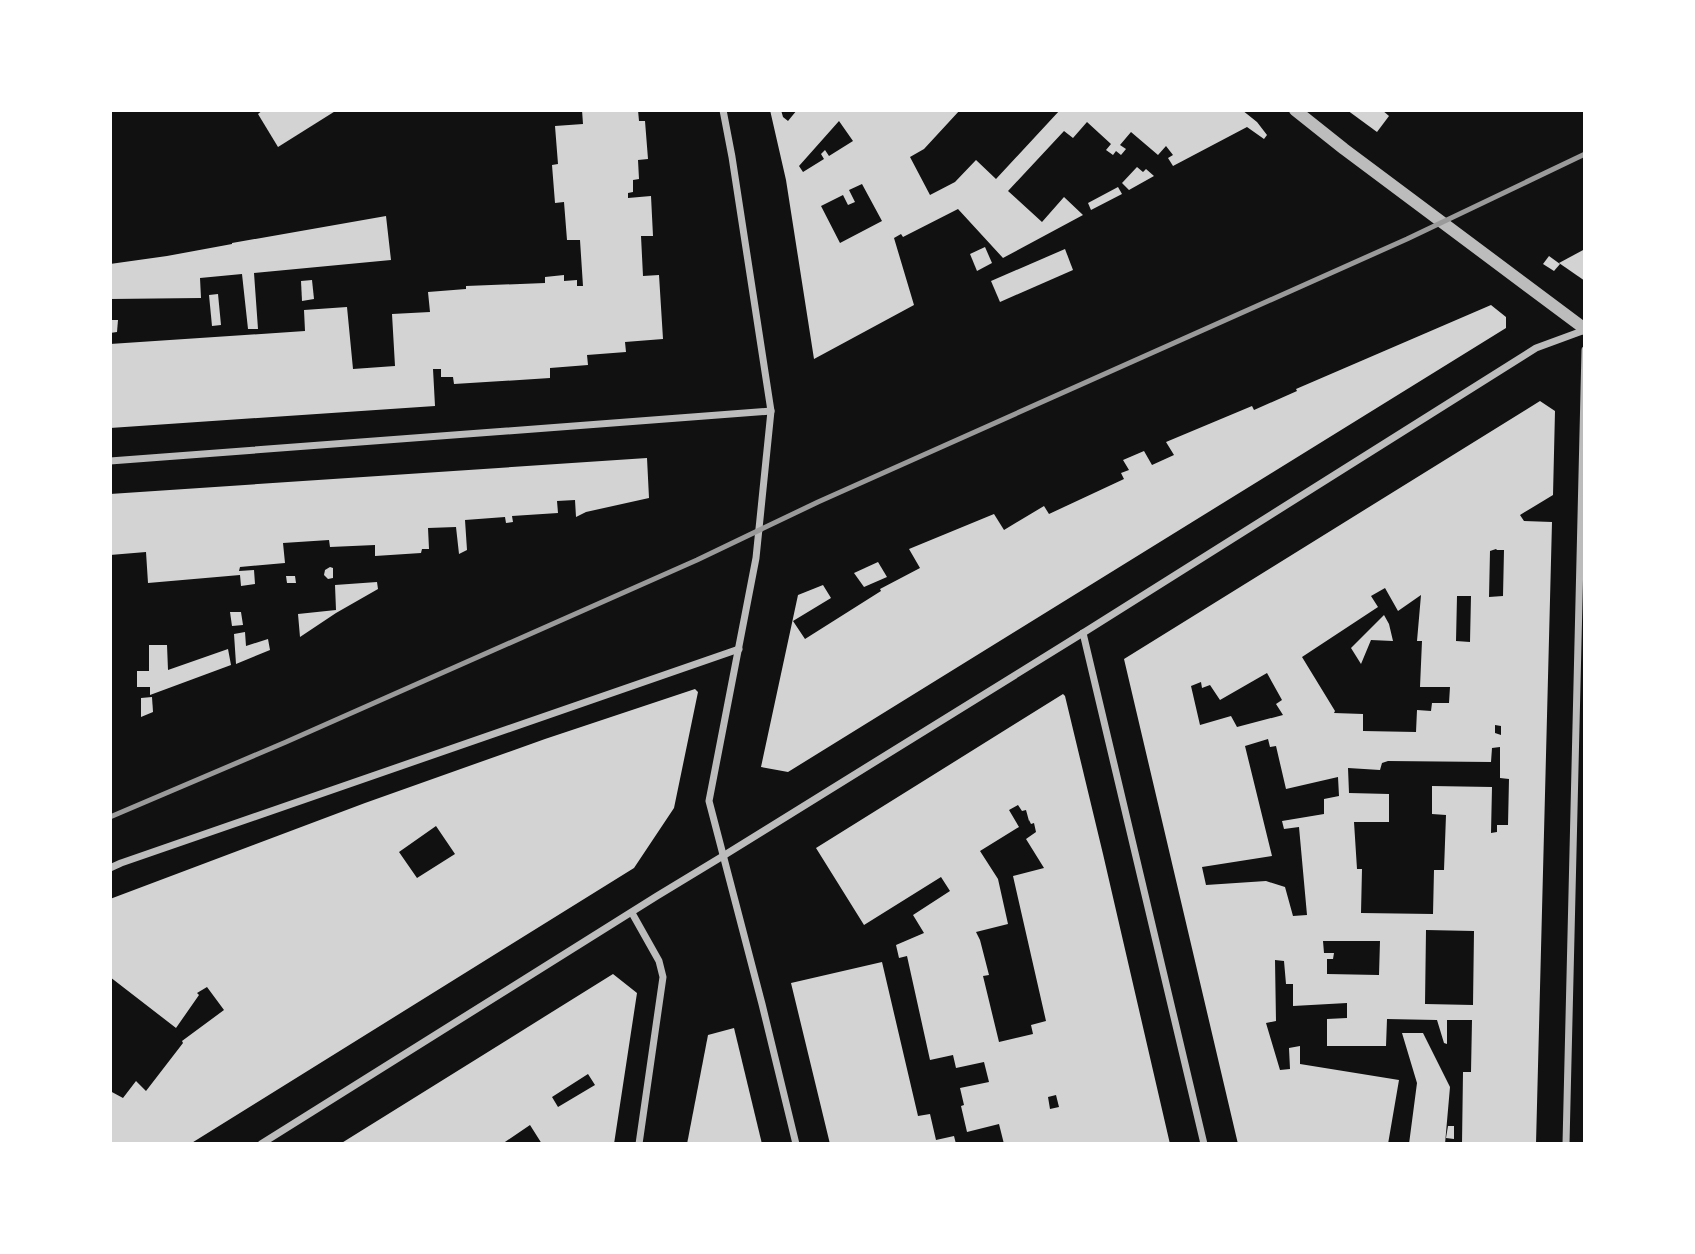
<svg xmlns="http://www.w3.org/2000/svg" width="1695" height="1254" font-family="Inter,sans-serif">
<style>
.building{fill:#d3d3d3;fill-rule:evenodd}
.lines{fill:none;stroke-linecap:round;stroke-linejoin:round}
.minor{stroke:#bcbcbc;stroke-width:7}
.tertiary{stroke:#bcbcbc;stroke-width:12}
.rail{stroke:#9a9a9a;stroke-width:5}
</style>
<rect width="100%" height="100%" fill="#111"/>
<g class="building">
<polygon points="263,110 337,110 278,147 258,114"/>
<polygon points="582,110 638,110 639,121 645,121 648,159 638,160 639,179 633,180 633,192 628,193 628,198 651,196 653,236 641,236 643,276 659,275 663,339 625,342 626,352 587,355 588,365 550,368 550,378 454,384 453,377 441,377 441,369 433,369 435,406 110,428 110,344 305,331 304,310 347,307 353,369 395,366 392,314 430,312 428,292 466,289 466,286 545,283 545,277 564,275 564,281 577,280 577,286 583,286 580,240 567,240 564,202 555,203 552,165 558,164 555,126 583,124"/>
<path d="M770 110H781L783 117 788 121 797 110H960L924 149 910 157 930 195 955 182 976 160 996 179 1060 110H1242L1257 122 1267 135 1264 139 1247 127 1173 166 1168 158 1173 155 1166 146 1158 155 1131 132 1120 145 1126 149 1121 155 1116 151 1113 155 1106 150 1111 144 1087 122 1073 138 1064 131 1008 191 1042 222 1064 197 1083 215 1003 258 958 209 903 237 901 234 894 238 914 305 814 359 786 180ZM839 121 853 141 829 156 825 150 821 154 824 159 803 172 799 166ZM862 184 882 221 840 243 821 206 843 195 848 205 855 202 849 190Z"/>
<polygon points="1347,110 1382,110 1389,116 1377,132"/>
<polygon points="1137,167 1143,172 1146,169 1154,176 1129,190 1122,183"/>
<polygon points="1118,187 1122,194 1091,210 1088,203"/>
<polygon points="386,216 391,260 254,273 258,329 248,329 242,274 200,278 201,298 110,299 110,264 167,256 232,244 232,243"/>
<polygon points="985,247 992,263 977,271 970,254"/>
<polygon points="1065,249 1073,270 1000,302 991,281"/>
<polygon points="1585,249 1585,281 1559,263"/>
<polygon points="1549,256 1560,264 1554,271 1543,264"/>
<polygon points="312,280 314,299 302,301 301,281"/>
<polygon points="218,294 221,325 212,326 209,295"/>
<polygon points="1491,305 1506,317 1506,328 788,772 761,767 798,595 823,585 831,598 793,621 805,639 881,591 880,589 920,568 909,549 994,514 1004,530 1044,506 1049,514 1124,479 1121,473 1129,470 1123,460 1144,451 1152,465 1174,455 1166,442 1252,406 1254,410 1297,391 1296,389"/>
<polygon points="110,320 118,320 117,332 110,333"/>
<path d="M1540 401 1555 411 1553 495 1520 515 1524 521 1552 522 1536 1144H1462L1463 1072H1471L1472 1020H1447V1044L1444 1043 1437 1020 1387 1019 1386 1046H1327V1019L1347 1018V1003L1293 1006V984H1286L1284 961 1275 960 1276 1021 1266 1023 1280 1070 1290 1069 1289 1048 1300 1046V1064L1399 1080 1388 1144H1238L1124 659ZM1496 549 1497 550H1504L1503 596 1489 597 1490 551ZM1385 588 1398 611 1421 595 1417 641H1422L1420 687H1450L1449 703H1432L1431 711 1417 710 1416 732 1363 731V714L1334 713 1335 711 1302 657 1378 607 1371 596ZM1457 596H1471L1470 642 1456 641ZM1267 673 1282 700 1276 704 1283 715 1237 727 1231 716 1200 725 1191 686 1201 682 1202 688 1210 685 1220 700ZM1495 725 1501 726V735L1495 733ZM1268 739 1270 747 1276 746 1286 789 1338 777 1339 796 1324 799V814L1282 821 1284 829 1299 827 1307 915 1293 916 1285 887 1266 881 1206 885 1202 867 1272 856 1245 746ZM1500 747V778L1509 779 1508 825H1497V832L1491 833 1492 787 1432 786V814L1446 815 1444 870H1434L1433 914 1361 913 1362 869H1357L1354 822H1389V794L1349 793 1348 768 1380 770 1382 763 1388 761 1491 762 1492 748ZM1426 930 1474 931 1473 1005 1425 1004ZM1323 941H1380L1379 975 1327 974V959H1333L1334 953H1324Z"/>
<polygon points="647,458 649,498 586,512 576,517 575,500 557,501 558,513 512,516 513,522 506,523 505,517 465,520 467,550 459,554 456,527 428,528 429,549 422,549 421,553 375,556 375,545 330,547 329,540 283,543 285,563 240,567 239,571 254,570 255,584 241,586 240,575 148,583 146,552 110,555 110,494"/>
<polygon points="878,562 887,577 864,587 854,573"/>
<polygon points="330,567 333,568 333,578 328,579 324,575 325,570"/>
<polygon points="286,576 295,576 296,583 287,583"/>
<polygon points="377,582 378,589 336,613 300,637 298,614 336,610 335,585"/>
<polygon points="230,612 241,612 243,625 232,626"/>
<polygon points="1384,615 1389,624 1393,641 1371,640 1361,664 1351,648"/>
<polygon points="245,632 246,646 268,639 270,650 236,664 234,634"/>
<polygon points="149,645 167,645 168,670 228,649 231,665 150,695 150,687 137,687 137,671 149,671"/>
<path d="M695 689 698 692 674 808 634 868 190 1144H110V1091L123 1098 136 1081 146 1091 183 1043 182 1041 224 1010 207 987 197 993 199 995 176 1028 110 977V899L365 803 545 739ZM436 826 455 854 417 878 399 852Z"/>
<path d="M1063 694 1065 696 1103 854 1170 1144H1004L999 1124 967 1132 961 1106 964 1105 960 1088 989 1082 984 1062 956 1068 953 1055 930 1060 907 956 899 958 896 945 924 933 913 915 950 891 941 877 864 925 816 848ZM1018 805 1022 811 1026 810 1029 821V820L1031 824 1034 823 1036 832 1026 839 1044 868 1013 876 1046 1021 1031 1025 1033 1034 999 1042 983 976 989 975 980 940 976 932 1008 924 998 879 980 851 1019 827 1009 810ZM1056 1095 1059 1107 1050 1109 1048 1097Z"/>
<polygon points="152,697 153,712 141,717 141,698"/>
<polygon points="882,962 918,1116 930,1114 936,1140 954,1136 956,1144 830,1144 791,983"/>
<path d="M613 974 637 993 614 1144H542L530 1125 502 1144H340ZM588 1074 595 1085 558 1107 552 1097Z"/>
<polygon points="734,1028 762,1144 687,1144 708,1035"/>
<polygon points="1402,1033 1423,1033 1450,1087 1445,1144 1409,1144 1417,1083"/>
<polygon points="1448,1126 1454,1126 1454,1139 1446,1138"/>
</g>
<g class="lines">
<g class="minor">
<polyline points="723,110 732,157 771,411 756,558 709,801 762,1004 796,1144"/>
<polyline points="110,461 771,411"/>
<polyline points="1083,633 1204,1144"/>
<polyline points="110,868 121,863 739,649"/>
<polyline points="632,913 659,961 663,977 639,1144"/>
<polyline points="261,1144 657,896 723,856 1083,633 1536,348 1585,330"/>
<polyline points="1566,1144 1585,350"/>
</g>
<polyline class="tertiary" points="1295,110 1344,149 1585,329"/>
<polyline class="rail" points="110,817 286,742 697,560 818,502 1407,239 1585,154"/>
</g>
<rect width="1695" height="1254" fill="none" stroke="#ffffff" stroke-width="224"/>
</svg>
